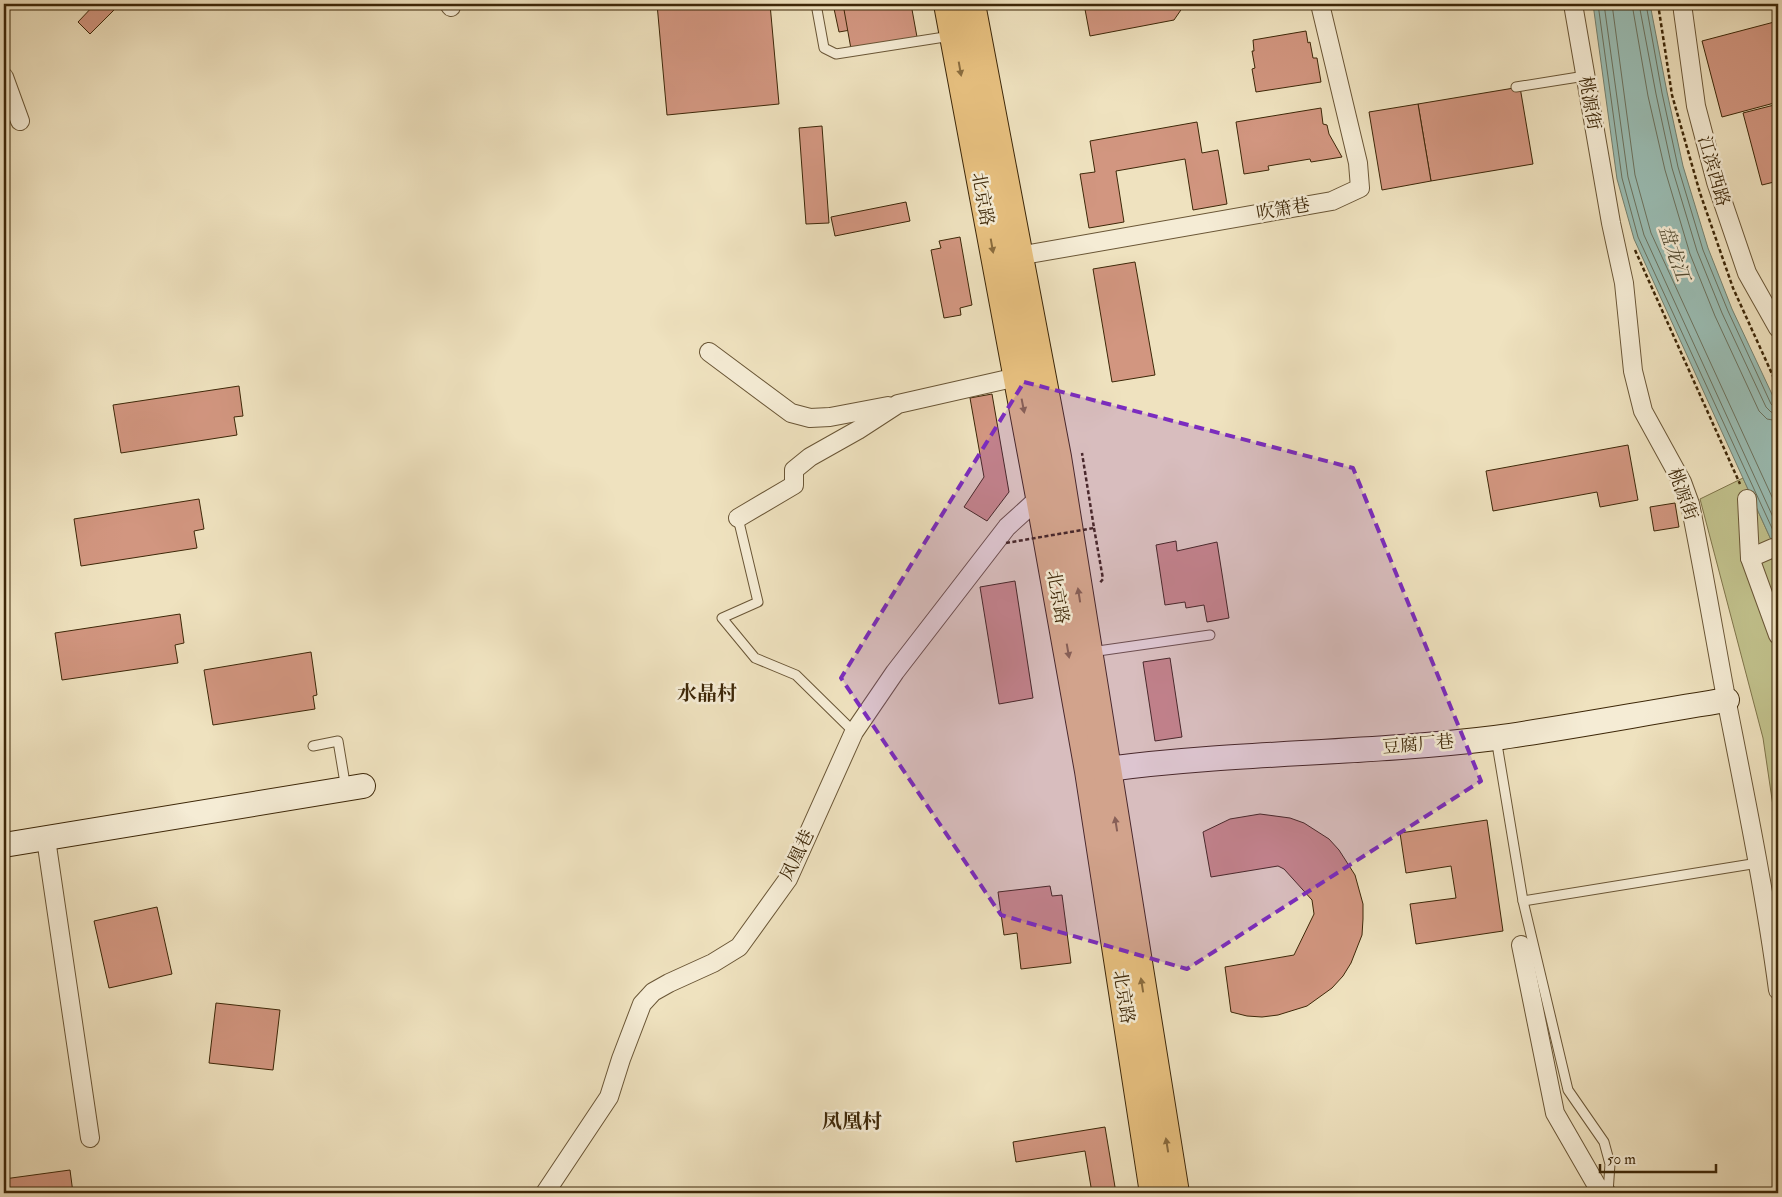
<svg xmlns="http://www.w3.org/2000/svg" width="1782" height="1197" font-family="'IM FELL Double Pica','Noto Serif SC',serif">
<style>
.green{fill:#c1c18c;stroke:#7f744a}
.water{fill:#9abdb4;stroke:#75816f}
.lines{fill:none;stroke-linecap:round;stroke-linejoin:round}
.shore{stroke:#6c725e;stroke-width:1}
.building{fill:#d29680;stroke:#3d2708}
.lane-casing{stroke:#6a5636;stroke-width:11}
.street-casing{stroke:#6a5636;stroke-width:20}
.secondary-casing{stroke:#3d2708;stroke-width:26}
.primary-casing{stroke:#3d2708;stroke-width:30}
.path{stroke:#3d2708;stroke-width:2.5;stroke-dasharray:4 2.5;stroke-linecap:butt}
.lane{stroke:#f5ecd5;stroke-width:9}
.street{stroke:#f5ecd5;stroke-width:18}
.secondary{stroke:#f5ecd5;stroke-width:24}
.primary{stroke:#e8c180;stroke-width:28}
.path-bridge{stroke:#3d2708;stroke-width:2.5;stroke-dasharray:4 2.5;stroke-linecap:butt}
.oneway{fill:#8a6c3e}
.marked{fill:#7b2cbf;fill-opacity:0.2;stroke:#7b2cbf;stroke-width:4;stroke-dasharray:10 6;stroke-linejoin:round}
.labels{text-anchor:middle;stroke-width:5;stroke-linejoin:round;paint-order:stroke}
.street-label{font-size:18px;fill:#3d2708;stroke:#f5ecd5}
.water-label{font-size:19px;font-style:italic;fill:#544c33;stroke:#f5ecd5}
.quarter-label{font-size:20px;font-weight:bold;fill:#3d2708;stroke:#f5ecd5}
</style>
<rect width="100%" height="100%" fill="#efe2bf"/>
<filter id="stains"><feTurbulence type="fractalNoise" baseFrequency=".004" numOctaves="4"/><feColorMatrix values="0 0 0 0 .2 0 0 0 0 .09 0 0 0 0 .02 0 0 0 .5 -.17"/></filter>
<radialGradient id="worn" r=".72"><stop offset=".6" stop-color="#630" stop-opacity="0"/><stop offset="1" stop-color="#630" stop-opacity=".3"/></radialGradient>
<polygon class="green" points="1743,478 1778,555 1778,840 1763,738 1700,499"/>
<polygon class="water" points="1593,4 1650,4 1667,92 1683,166 1708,248 1732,309 1778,407 1778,555 1634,239 1617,179"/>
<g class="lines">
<g class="shore">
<polyline points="1598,4 1622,178 1638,237 1777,539"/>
<polyline points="1604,4 1628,177 1644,235 1778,528"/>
<polyline points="1612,4 1635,175 1651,233 1778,510"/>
<polyline points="1632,4 1648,96 1665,170 1690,254 1715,316 1759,411 1767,419 1778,421"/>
<polyline points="1639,4 1656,94 1672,168 1697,251 1722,313 1766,407 1771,412 1778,414"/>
<polyline points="1646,4 1662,93 1678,167 1703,250 1728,311 1771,404 1774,407 1778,407"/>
</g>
</g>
<g class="building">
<polygon points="95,4 120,4 90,34 78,22"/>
<polygon points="657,4 770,4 779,104 667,115"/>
<polygon points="833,4 881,4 885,24 839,32"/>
<polygon points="843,4 911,4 917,37 851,49"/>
<polygon points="1084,4 1185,4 1174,20 1090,36"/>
<polygon points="1778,21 1778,102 1722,117 1702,41"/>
<polygon points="1306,31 1308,43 1310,42 1313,58 1317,58 1321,82 1256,92 1252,69 1255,68 1252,51 1254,51 1253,40"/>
<polygon points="1520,87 1533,164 1431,181 1418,104"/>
<polygon points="1418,104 1431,181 1382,190 1369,112"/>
<polygon points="1778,104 1778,181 1762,185 1743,113"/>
<polygon points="1321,108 1323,124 1327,125 1329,134 1342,157 1311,162 1310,159 1268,166 1269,170 1244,174 1236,122"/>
<polygon points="1197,122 1202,153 1218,150 1227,204 1193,210 1185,159 1116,171 1124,222 1089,228 1080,174 1095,172 1090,141"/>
<polygon points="822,126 829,223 806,224 799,128"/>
<polygon points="906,202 910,221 835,236 831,217"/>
<polygon points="960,237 972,305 960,308 961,315 944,318 931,250 941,248 939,241"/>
<polygon points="1135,262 1155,375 1112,382 1093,269"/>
<polygon points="239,386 243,416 234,417 237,435 121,453 113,405"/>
<polygon points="992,394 1009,492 987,521 964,507 984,477 970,398"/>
<polygon points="1628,445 1638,500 1600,507 1597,492 1493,511 1486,471"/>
<polygon points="199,499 204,529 194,531 197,548 81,566 74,519"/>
<polygon points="1675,503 1679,527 1654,531 1650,507"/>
<polygon points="1176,541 1177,551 1217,542 1229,618 1207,622 1204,605 1186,608 1185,602 1165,605 1156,545"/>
<polygon points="1015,581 1033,698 999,704 980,587"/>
<polygon points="180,614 184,643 175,645 178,663 62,680 55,633"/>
<polygon points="311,652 317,695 313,696 315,709 213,725 204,670"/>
<polygon points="1170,658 1182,737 1155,741 1143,662"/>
<polygon points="1260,814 1290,818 1304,823 1329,839 1339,850 1355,875 1363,904 1363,919 1362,935 1351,963 1343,976 1332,988 1307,1006 1278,1015 1262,1017 1247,1016 1231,1012 1225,967 1294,955 1314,914 1312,900 1284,869 1278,866 1211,877 1203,832 1230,819"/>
<polygon points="1487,820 1503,931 1416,944 1410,904 1456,898 1451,866 1406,873 1400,833"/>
<polygon points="1050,886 1052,896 1062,895 1071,963 1021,969 1017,933 1004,935 998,892"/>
<polygon points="157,907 172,974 109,988 94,921"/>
<polygon points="216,1003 280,1010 273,1070 209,1063"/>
<polygon points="1105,1127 1116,1193 1092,1193 1085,1151 1016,1162 1013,1142"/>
<polygon points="70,1170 73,1193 4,1193 4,1179"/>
</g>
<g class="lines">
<g class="lane-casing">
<g id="lane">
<polyline points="816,4 824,48 836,54 951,36"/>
<polyline points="1516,87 1585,76"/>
<polyline points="738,518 758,602 722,618 755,658 796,675 854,732"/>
<polyline points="1091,652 1210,635"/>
<polyline points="1496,738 1523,901 1568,1090 1604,1142 1610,1164 1608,1193"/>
<polyline points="313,746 338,741 346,789"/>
<polyline points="1523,901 1758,863"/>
</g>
</g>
<g class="street-casing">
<g id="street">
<polyline points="449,4 451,7"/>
<path d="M1573 4 1611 223 1624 283 1633 371 1643 411 1682 482 1690 504C1703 568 1714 633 1726 698 1745 795 1765 892 1778 990"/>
<polyline points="1682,4 1696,106 1716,182 1747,273 1778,328"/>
<polyline points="4,77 20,121"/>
<polyline points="1018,256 1332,201 1360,188 1358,163 1320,4"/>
<polyline points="709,352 791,413 810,418 830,417 888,406"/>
<polyline points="1747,499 1750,558 1778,635"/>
<polyline points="738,518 794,485 794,470 810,457 858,430 898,404 1017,377"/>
<polyline points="1750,558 1773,548"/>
<polyline points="46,839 90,1138"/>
<polyline points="1521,945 1555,1113 1597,1186 1607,1193"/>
<polyline points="545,1193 609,1097 621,1059 642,1004 653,992 669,983 713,963 739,947 788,879 854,732 895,672 1007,527 1040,497"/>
</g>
</g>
<g class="secondary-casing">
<g id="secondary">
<path d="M1108 769C1236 752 1367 754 1495 738 1573 727 1650 712 1727 700"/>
<polyline points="4,845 363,786"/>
</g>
</g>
<g class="primary-casing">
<g id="primary">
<polyline points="948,4 1040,497 1089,771 1154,1193"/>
<polyline points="971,4 1057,457 1175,1193"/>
</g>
</g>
<g class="path">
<polyline points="1658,4 1672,95 1700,193 1733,288 1778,387"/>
<polyline points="1635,250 1740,484"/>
<polyline points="1094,528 1103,579 1099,584"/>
</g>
<use href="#lane" class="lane"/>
<use href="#street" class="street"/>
<use href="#secondary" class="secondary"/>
<use href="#primary" class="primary"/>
<polyline class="path-bridge" points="1006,543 1094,528 1082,453"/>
</g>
<defs><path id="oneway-solid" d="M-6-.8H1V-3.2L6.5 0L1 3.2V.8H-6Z" transform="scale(1.25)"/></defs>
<g class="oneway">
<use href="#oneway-solid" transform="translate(960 69) rotate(80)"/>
<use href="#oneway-solid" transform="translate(992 246) rotate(80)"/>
<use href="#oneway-solid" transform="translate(1023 406) rotate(79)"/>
<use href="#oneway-solid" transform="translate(1079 595) rotate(-99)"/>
<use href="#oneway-solid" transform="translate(1068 651) rotate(80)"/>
<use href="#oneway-solid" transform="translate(1116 824) rotate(-99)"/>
<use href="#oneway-solid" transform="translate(1142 985) rotate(-99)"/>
<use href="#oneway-solid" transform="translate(1167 1145) rotate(-99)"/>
</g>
<path class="marked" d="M1024 382 1353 468 1481 781 1187 969 1001 915 841 678Z"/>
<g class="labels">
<g class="street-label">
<text transform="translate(1590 103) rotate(80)" y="6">桃源街</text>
<text transform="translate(1714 171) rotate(74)" y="6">江滨西路</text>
<text transform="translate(983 199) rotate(80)" y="6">北京路</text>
<text transform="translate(1283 209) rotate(-10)" y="6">吹箫巷</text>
<text transform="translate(1683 494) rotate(70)" y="6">桃源街</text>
<text transform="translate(1058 597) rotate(80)" y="6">北京路</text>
<text transform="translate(1418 744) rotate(-5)" y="6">豆腐厂巷</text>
<text transform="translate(797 855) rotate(-64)" y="6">凤凰巷</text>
<text transform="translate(1124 997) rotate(81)" y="6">北京路</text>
</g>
<g class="water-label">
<text transform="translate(1675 253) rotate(71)" y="7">盘龙江</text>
</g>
<g class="quarter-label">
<text x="707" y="700">水晶村</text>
<text x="852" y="1128">凤凰村</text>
</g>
</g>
<rect width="1782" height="1197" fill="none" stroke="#efe2bf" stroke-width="20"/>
<rect x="5" y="5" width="1772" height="1187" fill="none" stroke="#3d2708" stroke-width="2.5"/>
<rect x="10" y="10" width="1762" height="1177" fill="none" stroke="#3d2708"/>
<path d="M1600 1164v8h116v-8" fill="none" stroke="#3d2708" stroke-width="2.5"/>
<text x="1607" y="1164" font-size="15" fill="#3d2708" stroke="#f5ecd5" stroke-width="4" paint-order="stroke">50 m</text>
<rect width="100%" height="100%" filter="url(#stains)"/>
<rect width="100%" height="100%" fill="url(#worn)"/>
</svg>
